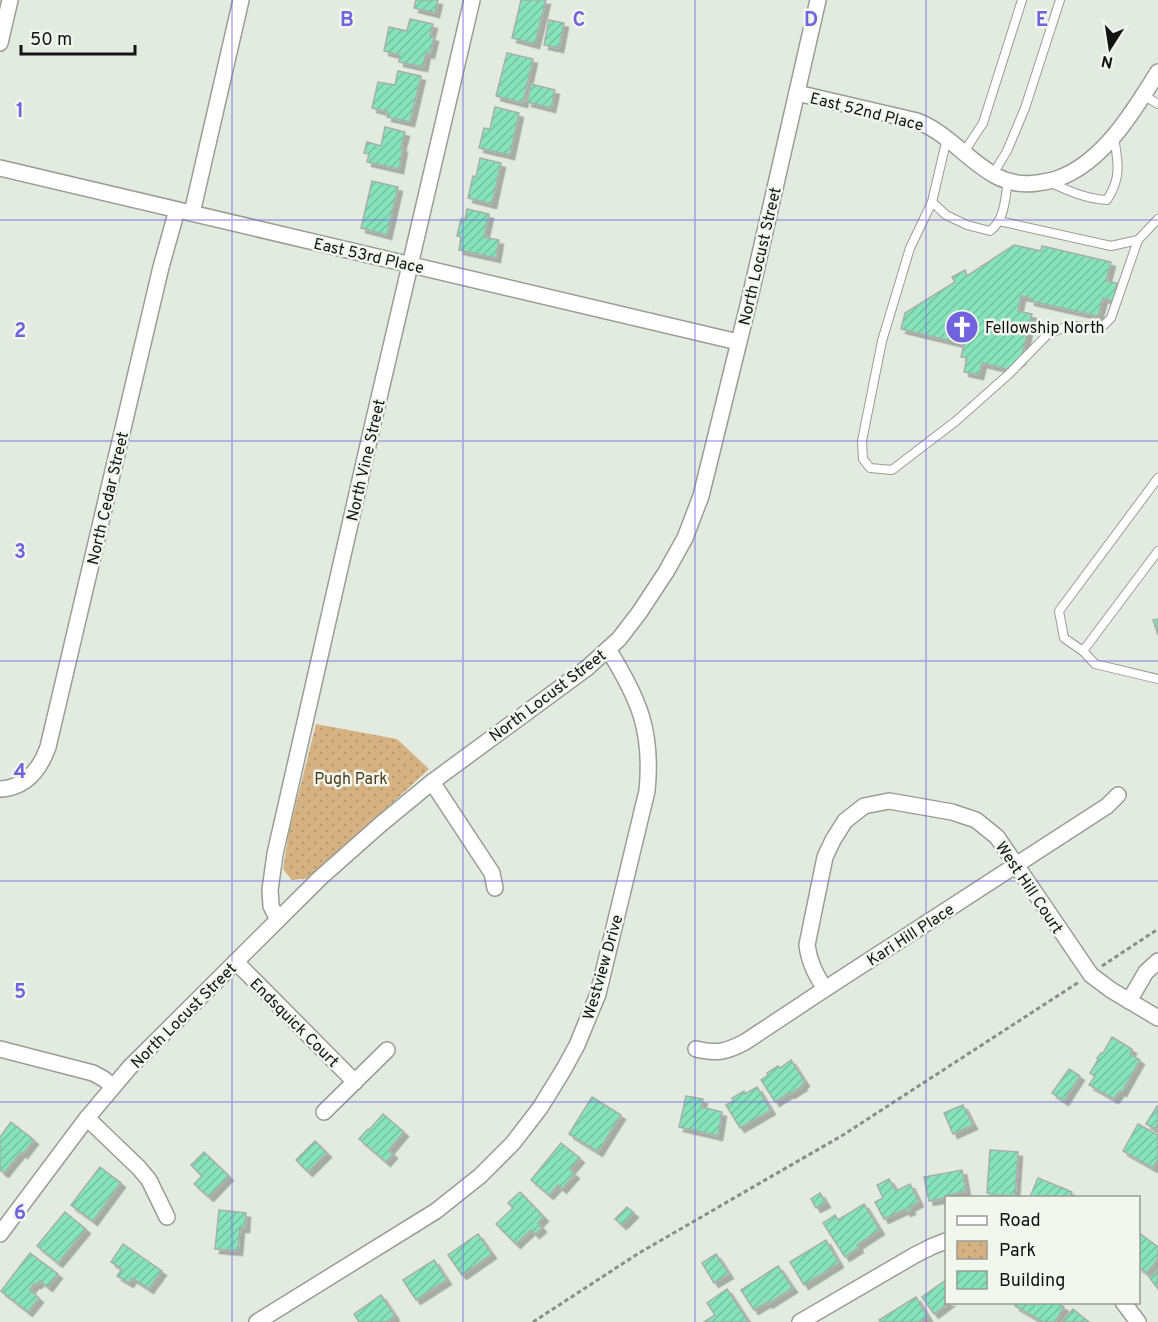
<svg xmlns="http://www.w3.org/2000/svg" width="1158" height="1322" font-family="Overpass,sans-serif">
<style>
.park{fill:url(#park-dots)}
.building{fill:url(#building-hatch);stroke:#a5b0aa;stroke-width:1.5;filter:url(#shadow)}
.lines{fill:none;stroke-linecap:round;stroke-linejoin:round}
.lane-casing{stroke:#989e94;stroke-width:10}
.street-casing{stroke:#989e94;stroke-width:18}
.path{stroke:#8a8f88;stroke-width:3;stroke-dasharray:4.5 3;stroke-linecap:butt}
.lane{stroke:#fff;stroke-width:8}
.street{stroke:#fff;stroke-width:15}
.grid{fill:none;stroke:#7063dd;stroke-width:1.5;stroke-opacity:0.55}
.labels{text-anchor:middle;stroke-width:5;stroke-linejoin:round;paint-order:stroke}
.street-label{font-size:16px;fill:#121411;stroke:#f1f7ed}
.poi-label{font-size:16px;fill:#121411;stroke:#f1f7ed;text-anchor:start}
.park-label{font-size:16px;fill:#513b1c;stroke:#f1f7ed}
.grid-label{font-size:20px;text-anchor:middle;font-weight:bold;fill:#7063dd;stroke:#f1f7ed;stroke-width:5;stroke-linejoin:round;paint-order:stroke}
</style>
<defs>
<pattern id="park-dots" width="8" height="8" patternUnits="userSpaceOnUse" patternTransform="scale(1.5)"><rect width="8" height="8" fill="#d6b282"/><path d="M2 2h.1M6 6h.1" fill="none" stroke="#b7986f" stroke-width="1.8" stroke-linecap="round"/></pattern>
<pattern id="building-hatch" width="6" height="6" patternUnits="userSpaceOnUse" patternTransform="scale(1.5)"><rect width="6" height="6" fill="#87e3bb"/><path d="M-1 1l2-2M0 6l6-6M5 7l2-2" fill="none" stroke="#74c2a0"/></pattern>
<filter id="shadow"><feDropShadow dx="4.5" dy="4.5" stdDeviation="0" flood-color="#0004"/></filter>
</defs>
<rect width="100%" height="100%" fill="#e3eae0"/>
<polygon class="park" points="316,724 397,739 429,769 311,878 292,880 283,869 289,832"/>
<g class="building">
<polygon points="416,0 438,0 435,13 414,8"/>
<polygon points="521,0 546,0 535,44 512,38"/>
<polygon points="410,19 433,24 430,36 434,37 430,54 426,53 423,67 399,62 400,55 384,51 389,27 407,31"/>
<polygon points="549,20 564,23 559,48 544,45"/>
<polygon points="507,53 533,59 523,103 496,96"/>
<polygon points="398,71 421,76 410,122 387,117 388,112 372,108 378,82 395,85"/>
<polygon points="531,84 555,90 551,108 527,102"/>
<polygon points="495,107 519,113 510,155 479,148 484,128 490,129"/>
<polygon points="385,127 405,132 401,147 403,148 399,169 367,162 369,154 364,153 367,142 381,146"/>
<polygon points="480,158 501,163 492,204 468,198 473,176 476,177"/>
<polygon points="372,181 398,187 387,235 361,228"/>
<polygon points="467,209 489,214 484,237 499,240 496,258 459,250 461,237 457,236 461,219 465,220"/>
<polygon points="1014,245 1041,251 1042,246 1111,262 1106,281 1117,283 1113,301 1103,298 1098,316 1030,301 1031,298 1021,296 1018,311 1032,314 1021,360 1007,369 982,363 979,375 964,372 967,358 961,357 964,344 901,329 905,313 955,282 952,277 965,270 967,276"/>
<polygon points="1158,619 1158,635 1153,620"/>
<polygon points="1112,1037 1132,1049 1130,1054 1140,1060 1122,1092 1120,1091 1114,1099 1089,1085 1095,1076 1090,1073 1098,1060 1097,1058 1101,1053 1103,1053"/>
<polygon points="791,1060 805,1082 802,1084 803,1086 790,1094 789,1093 775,1102 761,1080 768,1075 767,1073 778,1066 780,1068"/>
<polygon points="1069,1069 1080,1076 1064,1101 1052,1093"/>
<polygon points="757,1087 771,1110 740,1128 726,1105 733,1101 732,1098 744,1091 745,1094"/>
<polygon points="686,1096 703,1099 701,1107 722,1112 718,1136 679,1127"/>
<polygon points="592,1097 621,1115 598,1152 569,1134"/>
<polygon points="963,1105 973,1125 953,1134 944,1113"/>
<polygon points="1157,1106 1158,1106 1158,1124 1155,1129 1146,1124"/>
<polygon points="383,1114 404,1132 389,1150 393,1154 386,1162 359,1139 368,1129 369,1130"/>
<polygon points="11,1122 34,1140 23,1154 21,1152 4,1173 0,1170 0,1137"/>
<polygon points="1138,1124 1158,1135 1158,1159 1153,1168 1123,1151"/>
<polygon points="315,1141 327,1153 308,1172 296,1160"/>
<polygon points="561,1143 580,1158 570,1170 575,1174 562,1189 558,1185 549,1195 531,1180"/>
<polygon points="990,1150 1018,1152 1015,1196 996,1195 996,1196 990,1196 990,1193 987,1193"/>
<polygon points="204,1152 229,1176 209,1197 194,1184 202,1176 191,1165"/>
<polygon points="100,1167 121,1183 93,1221 71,1205"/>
<polygon points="962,1170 966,1191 949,1195 950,1197 929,1201 924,1177"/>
<polygon points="1038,1178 1072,1192 1070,1198 1030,1197"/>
<polygon points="889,1179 896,1191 910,1184 919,1202 910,1207 911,1210 906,1212 905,1209 884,1219 875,1202 883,1198 877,1185"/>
<polygon points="520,1192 544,1217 538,1223 542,1228 535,1234 531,1230 516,1244 496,1224 513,1208 508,1203"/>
<polygon points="820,1193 826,1203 816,1208 811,1199"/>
<polygon points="864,1204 880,1230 857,1245 859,1248 845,1257 823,1223 835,1215 838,1220"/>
<polygon points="627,1207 634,1213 622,1225 615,1219"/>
<polygon points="219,1210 246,1213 245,1228 240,1228 238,1251 215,1249"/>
<polygon points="65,1212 86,1229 58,1263 37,1246"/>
<polygon points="1138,1232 1158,1247 1158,1259 1147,1273 1138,1267"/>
<polygon points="478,1234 492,1254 462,1275 448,1255"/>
<polygon points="826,1240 839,1263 804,1285 790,1262"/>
<polygon points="123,1244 162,1271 149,1289 132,1278 129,1283 117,1276 122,1269 111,1262"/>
<polygon points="30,1253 58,1274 48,1287 40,1281 37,1284 34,1284 30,1290 39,1298 28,1312 1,1291"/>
<polygon points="716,1254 729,1274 714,1283 702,1263"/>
<polygon points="434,1260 447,1280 416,1300 403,1280"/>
<polygon points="778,1266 793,1288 768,1304 767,1302 754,1310 741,1290"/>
<polygon points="1158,1270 1158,1289 1149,1277"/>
<polygon points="946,1280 946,1302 950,1302 934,1314 922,1297"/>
<polygon points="727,1289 748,1321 746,1322 704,1322 715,1315 707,1303"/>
<polygon points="381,1295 395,1316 386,1322 359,1322 354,1314"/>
<polygon points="916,1297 928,1317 919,1322 881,1322 879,1320"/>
<polygon points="1017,1302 1056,1302 1064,1307 1055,1322 1043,1322 1015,1306"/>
<polygon points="1073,1309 1089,1322 1062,1322"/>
</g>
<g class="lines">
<g class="lane-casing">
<g id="lane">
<polyline points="1143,95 1158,104"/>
<polyline points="947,138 932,202 910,248 882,341 862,441 863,459 870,468 892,470 956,421 1009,374 1048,334 1071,325 1082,327 1104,325 1111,318 1138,240 1158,219"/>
<polyline points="964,152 983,123 1022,0"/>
<polyline points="993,174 1007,151 1025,108 1060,0"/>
<path d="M1051 183C1069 191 1086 199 1107 200 1122 177 1118 162 1114 137"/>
<path d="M932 202 946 215 967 225 990 231C1005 220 1005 198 1008 181"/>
<polyline points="999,221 1111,246 1138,240"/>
<polyline points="1158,551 1083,651 1095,664 1158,679"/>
<polyline points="1083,651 1064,638 1059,611 1158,478"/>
</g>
</g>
<g class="street-casing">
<g id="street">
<polyline points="0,43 10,0"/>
<path d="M797 93 917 121C948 133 968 161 996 176 1009 183 1023 185 1037 183 1044 182 1052 181 1059 178 1103 162 1134 111 1158 72"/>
<polyline points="0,168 738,342"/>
<polyline points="192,213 241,0"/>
<polyline points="432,782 492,873 495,888"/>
<path d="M0 789C26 788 40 769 48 747L161 267 177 210"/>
<polyline points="278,920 271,906 270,890 275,854 371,432 472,0"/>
<polyline points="236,962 355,1082"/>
<path d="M825 989C816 975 809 962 807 945L825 857 833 840 845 821 864 806 889 801 952 812 976 820 997 837 1091 975 1111 990 1158 1018"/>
<polyline points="1129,1001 1146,972 1158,961"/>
<polyline points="0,1049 93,1073 104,1079 113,1087"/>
<path d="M696 1049C717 1054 726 1052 745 1042L825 989 1107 806 1118 795"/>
<polyline points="324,1112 387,1050"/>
<polyline points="87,1118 139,1168 149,1180 167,1217"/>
<polyline points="0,1234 87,1118 130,1067 320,878 381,824 432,782 587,668 619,639 639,613 666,572 685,538 701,496 751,293 818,0"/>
<polyline points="1123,1302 1138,1322"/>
<path d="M257 1322 436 1211 480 1176 513 1143 540 1108 564 1069 577 1045 598 994 647 791C653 731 639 699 608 649"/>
<polyline points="800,1322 915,1255 933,1246 946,1241"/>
</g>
</g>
<g class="path">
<polyline points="1102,966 1158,929"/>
<polyline points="533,1322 639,1253 843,1135 1079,982"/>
</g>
<use href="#lane" class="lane"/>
<use href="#street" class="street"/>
</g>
<path class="grid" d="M232 0V1322M463 0V1322M695 0V1322M926 0V1322M0 220H1158M0 441H1158M0 661H1158M0 881H1158M0 1102H1158"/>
<defs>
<g id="church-disc" transform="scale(1.725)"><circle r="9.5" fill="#7063dd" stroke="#f1f7ed"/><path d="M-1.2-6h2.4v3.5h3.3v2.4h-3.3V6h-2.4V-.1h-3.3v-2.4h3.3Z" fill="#fff"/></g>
</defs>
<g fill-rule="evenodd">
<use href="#church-disc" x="962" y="327"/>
</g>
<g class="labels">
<g class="street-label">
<text transform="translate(867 111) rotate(14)" y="6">East 52nd Place</text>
<text transform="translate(369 255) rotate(13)" y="6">East 53rd Place</text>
<text transform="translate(759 256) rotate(-77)" y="6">North Locust Street</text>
<text transform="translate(365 460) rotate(-77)" y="6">North Vine Street</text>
<text transform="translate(107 498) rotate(-77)" y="6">North Cedar Street</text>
<text transform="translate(547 695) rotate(-37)" y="6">North Locust Street</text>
<text transform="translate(1030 887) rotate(56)" y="6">West Hill Court</text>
<text transform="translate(910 934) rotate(-33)" y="6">Kari Hill Place</text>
<text transform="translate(602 967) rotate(-74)" y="6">Westview Drive</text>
<text transform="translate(183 1015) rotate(-45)" y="6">North Locust Street</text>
<text transform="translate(295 1022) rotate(45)" y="6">Endsquick Court</text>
</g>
<g class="poi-label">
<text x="985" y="333">Fellowship North</text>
</g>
<g class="park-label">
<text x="351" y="784">Pugh Park</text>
</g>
</g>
<g class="grid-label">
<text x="347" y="26">B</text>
<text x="579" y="26">C</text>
<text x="811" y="26">D</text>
<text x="1042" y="26">E</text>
<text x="20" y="117">1</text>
<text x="20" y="337">2</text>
<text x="20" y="558">3</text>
<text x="20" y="778">4</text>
<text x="20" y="998">5</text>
<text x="20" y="1219">6</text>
</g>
<rect x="945" y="1196" width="195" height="108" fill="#f1f7ed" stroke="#989c95" stroke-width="1.5"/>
<rect x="957" y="1216" width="30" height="9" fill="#ffffff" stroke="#989c95" stroke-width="1.5"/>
<text x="999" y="1226" font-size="18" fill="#121411">Road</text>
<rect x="957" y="1241" width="30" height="18" fill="url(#park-dots)" stroke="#989c95" stroke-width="1.5"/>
<text x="999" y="1256" font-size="18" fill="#121411">Park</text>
<rect x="957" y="1271" width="30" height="18" fill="url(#building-hatch)" stroke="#989c95" stroke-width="1.5"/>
<text x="999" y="1286" font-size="18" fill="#121411">Building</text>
<g transform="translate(1110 48) rotate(192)" stroke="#f1f7ed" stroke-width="4.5" paint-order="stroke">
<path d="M0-4.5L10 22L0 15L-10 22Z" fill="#121411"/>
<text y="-9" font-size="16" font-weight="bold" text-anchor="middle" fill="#121411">N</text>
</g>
<path d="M21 45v9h114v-9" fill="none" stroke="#121411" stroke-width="3"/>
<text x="30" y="45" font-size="18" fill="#121411" stroke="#f1f7ed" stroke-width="4.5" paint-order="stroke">50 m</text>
</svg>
